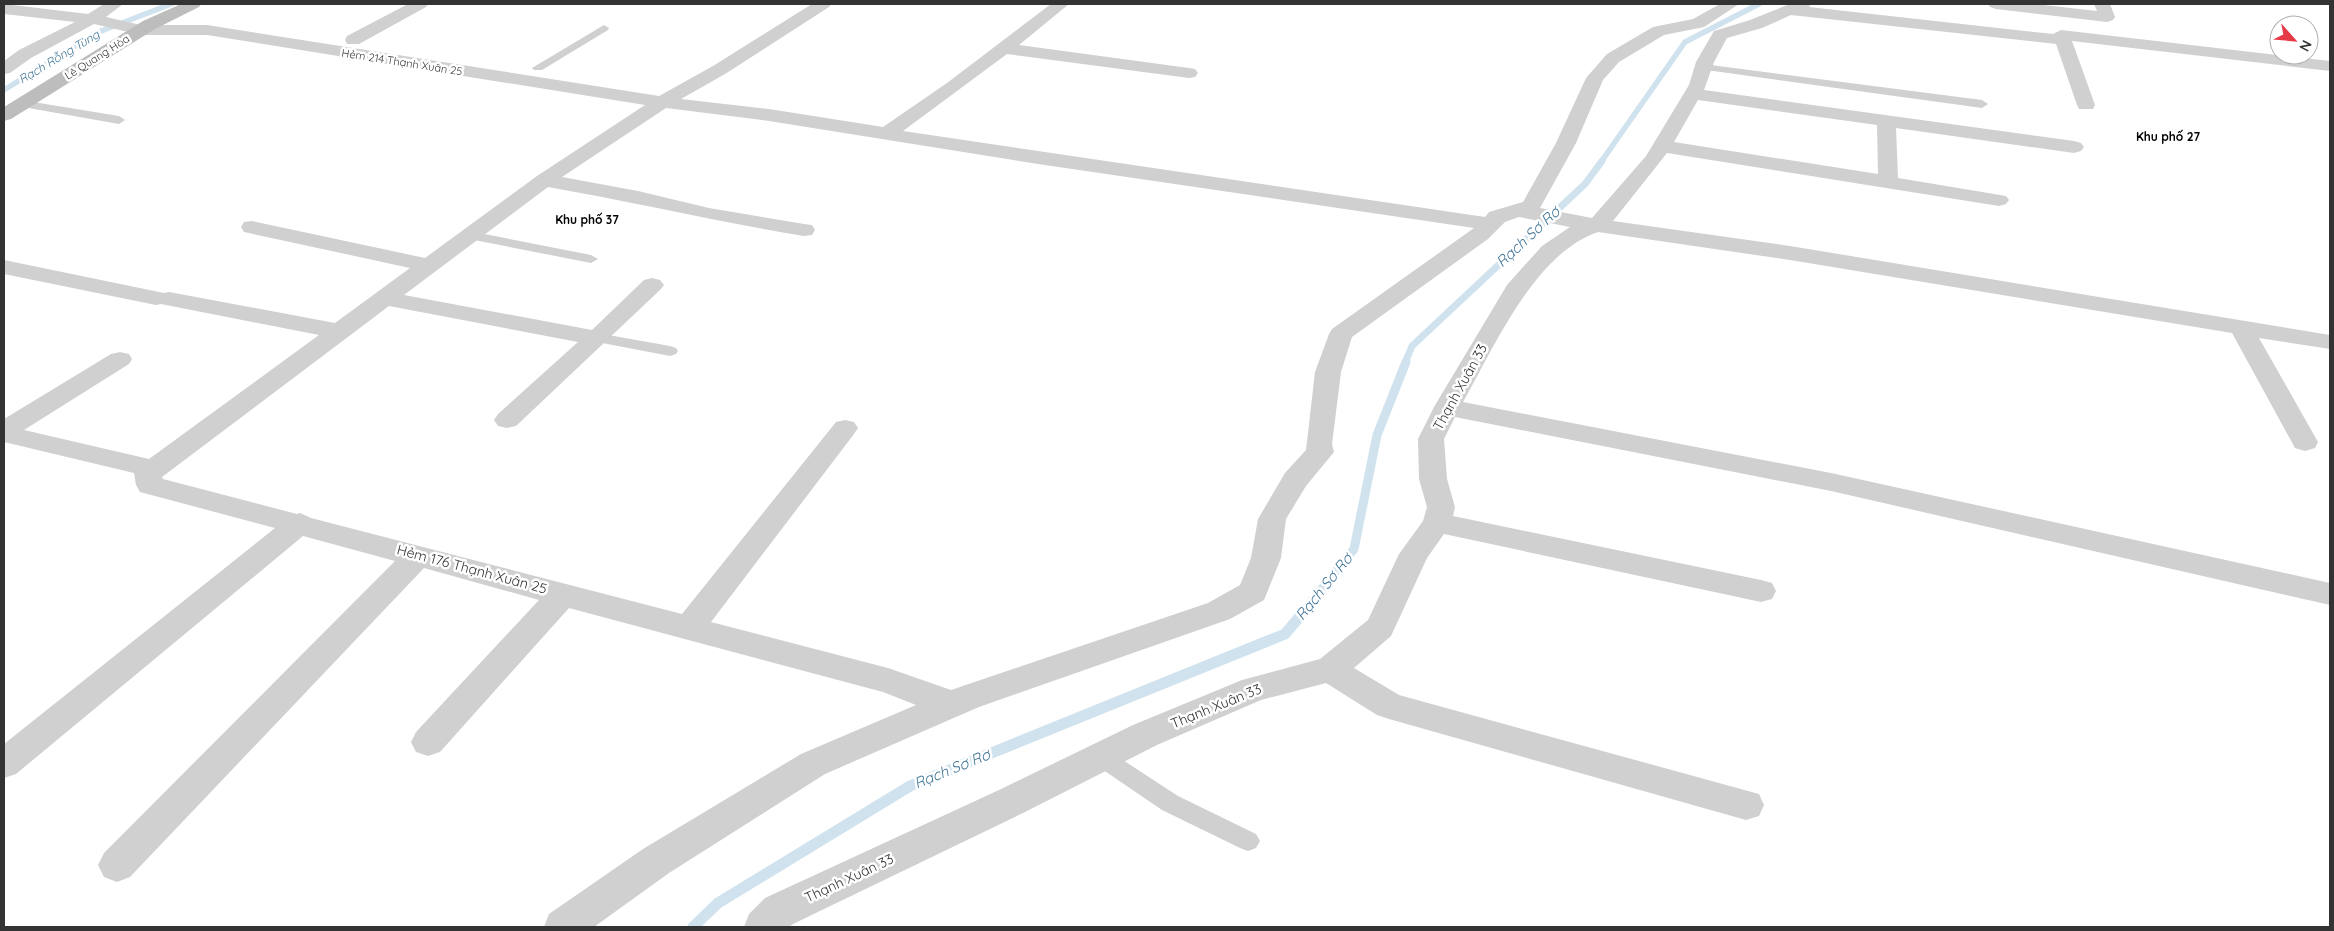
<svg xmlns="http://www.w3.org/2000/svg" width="2334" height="931" font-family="Quicksand,sans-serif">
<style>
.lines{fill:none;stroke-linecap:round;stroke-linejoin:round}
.stream-far3{stroke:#cfe2ee;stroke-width:5.5}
.stream-far2{stroke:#cfe2ee;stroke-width:7}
.stream-far1{stroke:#cfe2ee;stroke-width:9}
.stream{stroke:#cfe2ee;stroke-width:11}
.lane{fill:#d0d0d0;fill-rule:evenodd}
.street{fill:#d0d0d0;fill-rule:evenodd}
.secondary{fill:#bdbdbd;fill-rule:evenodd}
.labels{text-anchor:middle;stroke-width:5;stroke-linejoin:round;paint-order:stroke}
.far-street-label{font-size:11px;fill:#333;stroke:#fff}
.far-water-label{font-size:12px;font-style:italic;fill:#3f7597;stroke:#fff}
.far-neighbourhood-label{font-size:12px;font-weight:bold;fill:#000;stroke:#fff}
.street-label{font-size:14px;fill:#333;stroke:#fff}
.water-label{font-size:15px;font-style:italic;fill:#3f7597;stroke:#fff}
</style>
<rect width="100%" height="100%" fill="#fff"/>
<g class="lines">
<g class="stream-far3">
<polyline points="4,90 96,33 171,4"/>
<polyline points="1601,162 1685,42 1759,4"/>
</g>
<polyline class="stream-far2" points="1405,363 1412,346 1585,184 1602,161"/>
<polyline class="stream-far1" points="1300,616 1354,549 1377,435 1406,362"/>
<polyline class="stream" points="693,927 718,903 910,786 1285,634 1301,615"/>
<g class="lane">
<polygon points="604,25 609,28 608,30 542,70 534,70 532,68"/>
<polygon points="1703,64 1982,100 1988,104 1982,108 1699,69 1697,67"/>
<polygon points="21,100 119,116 125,120 119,124 17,106 15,104"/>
<polygon points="469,231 591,255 598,259 591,263 464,238 462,235"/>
<polygon points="597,333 670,346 676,348 678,351 676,354 670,356 592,341 589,338 592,335"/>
<polygon points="1101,748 1109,751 1178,796 1256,834 1260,841 1256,848 1248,851 1240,848 1162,810 1093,763 1090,757 1093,751"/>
</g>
<g class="street">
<path d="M4 4 88 14 104 4H123L106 17 141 25H207L659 96 713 66 812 4H831L829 7 725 74 681 99 769 109 883 127 947 83 1051 4H1069L1019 45 1189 68 1195 69 1198 73 1195 77 1189 78 1007 54 903 131 1485 217 1489 212 1523 202 1556 143 1586 78 1607 54 1653 27 1693 19 1720 4H1739L1704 27 1664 35 1619 62 1603 80 1576 143 1540 208 1592 218 1646 156 1689 85 1696 62 1714 31 1750 20 1790 4H1811L1809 7 2053 34 2061 30 2330 61V71L2072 41 2095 105 2093 109H2079L2077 105 2056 44 1791 15 1762 28 1727 38 1714 62 1704 90 2074 141 2081 143 2084 147 2081 151 2074 153 1896 128 1898 178 2006 196 2009 200 2006 204 1999 206 1667 153 1613 221 1790 246 2330 335V349L2259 338 2318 442 2315 448 2305 451 2295 448 2232 333 1790 260 1598 232C1534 254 1495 346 1463 402L1831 473 2330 583V605L1831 491 1455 417 1444 439 1447 479 1455 507 1453 516 1761 580 1772 583 1776 591 1772 599 1761 602 1444 534 1427 558 1391 636 1354 668 1399 695 1759 794 1764 805 1759 816 1746 820 1389 719 1377 715 1326 683 1261 700 1157 745 1025 812 793 924 789 927H744L749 914 765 898 999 790 1133 725 1242 680 1320 659 1368 620 1399 554 1423 521 1427 507 1419 479 1418 439 1434 407 1507 285 1542 246 1570 227 1519 217 1505 222 1488 239 1352 337 1341 372 1332 444 1334 452 1306 486 1286 519 1281 558 1264 600 1230 619 979 707 825 774 669 873 594 927H544L549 914 643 849 801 754 916 705 883 692 569 608 440 752 428 756 416 752 411 742 416 732 539 600 424 568 130 877 117 882 104 877 98 865 104 853 395 561 303 536 16 774 4 778V744L275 528 140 492 136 485 134 473 4 442V419L111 354 120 352 129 354 132 359 129 364 24 430 149 459 319 335 161 304 156 305 4 274V260L164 293 169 292 335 323 410 268 244 232 241 227 244 222 252 221 425 258 537 176 645 105 207 35H141L94 24 31 58 10 73 4 74V61L19 50 75 22 4 14ZM1698 100 1877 125 1878 174 1674 142ZM666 108 769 121 1038 164 1474 228 1332 329 1329 334 1315 372 1306 450 1285 473 1258 519 1251 558 1240 585 1208 603 951 690 888 668 711 622 854 434 858 428 854 422 845 420 836 422 682 614 311 518 300 513 297 514 163 479 162 477 389 306 578 342 498 414 494 420 498 426 507 428 516 426 660 290 664 285 660 280 652 278 644 280 592 330 404 295 548 187C634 202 718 222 804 236L812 235 815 230 812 225 804 224 709 208 638 191 562 177Z"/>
<polygon points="408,4 428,4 426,7 359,44 347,44 345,40 347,36"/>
<polygon points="1988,4 2035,4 2097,11 2094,4 2110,4 2115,17 2113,20 2107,22 1996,9 1990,7"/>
</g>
<polygon class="secondary" points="181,4 201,4 199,7 155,29 11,119 4,121 4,107 143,21"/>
</g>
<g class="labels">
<g class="far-street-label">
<text transform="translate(97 57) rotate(-32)" y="4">Lê Quang Hòa</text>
<text transform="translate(402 62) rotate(9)" y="4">Hẻm 214 Thạnh Xuân 25</text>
</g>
<g class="far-water-label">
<text transform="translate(59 57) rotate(-31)" y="4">Rạch Rỗng Tùng</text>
</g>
<g class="far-neighbourhood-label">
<text x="2168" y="141">Khu phố 27</text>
<text x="587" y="224">Khu phố 37</text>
</g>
<g class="street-label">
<text transform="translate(1460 387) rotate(-61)" y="5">Thạnh Xuân 33</text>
<text transform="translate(472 569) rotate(15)" y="5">Hẻm 176 Thạnh Xuân 25</text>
<text transform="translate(1216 706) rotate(-22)" y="5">Thạnh Xuân 33</text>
<text transform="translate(849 878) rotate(-25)" y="5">Thạnh Xuân 33</text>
</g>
<g class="water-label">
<text transform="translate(1528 237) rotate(-43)" y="5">Rạch Sơ Rơ</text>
<text transform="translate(1324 587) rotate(-51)" y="5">Rạch Sơ Rơ</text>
<text transform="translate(952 769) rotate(-22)" y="5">Rạch Sơ Rơ</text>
</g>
</g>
<rect width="2334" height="931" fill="none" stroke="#333333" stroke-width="10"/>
<g transform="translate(2294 40) rotate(117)"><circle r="24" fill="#ffffff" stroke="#adadad"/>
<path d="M0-4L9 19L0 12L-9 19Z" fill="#e63946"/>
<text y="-8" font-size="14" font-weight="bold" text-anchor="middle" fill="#333333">N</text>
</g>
</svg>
